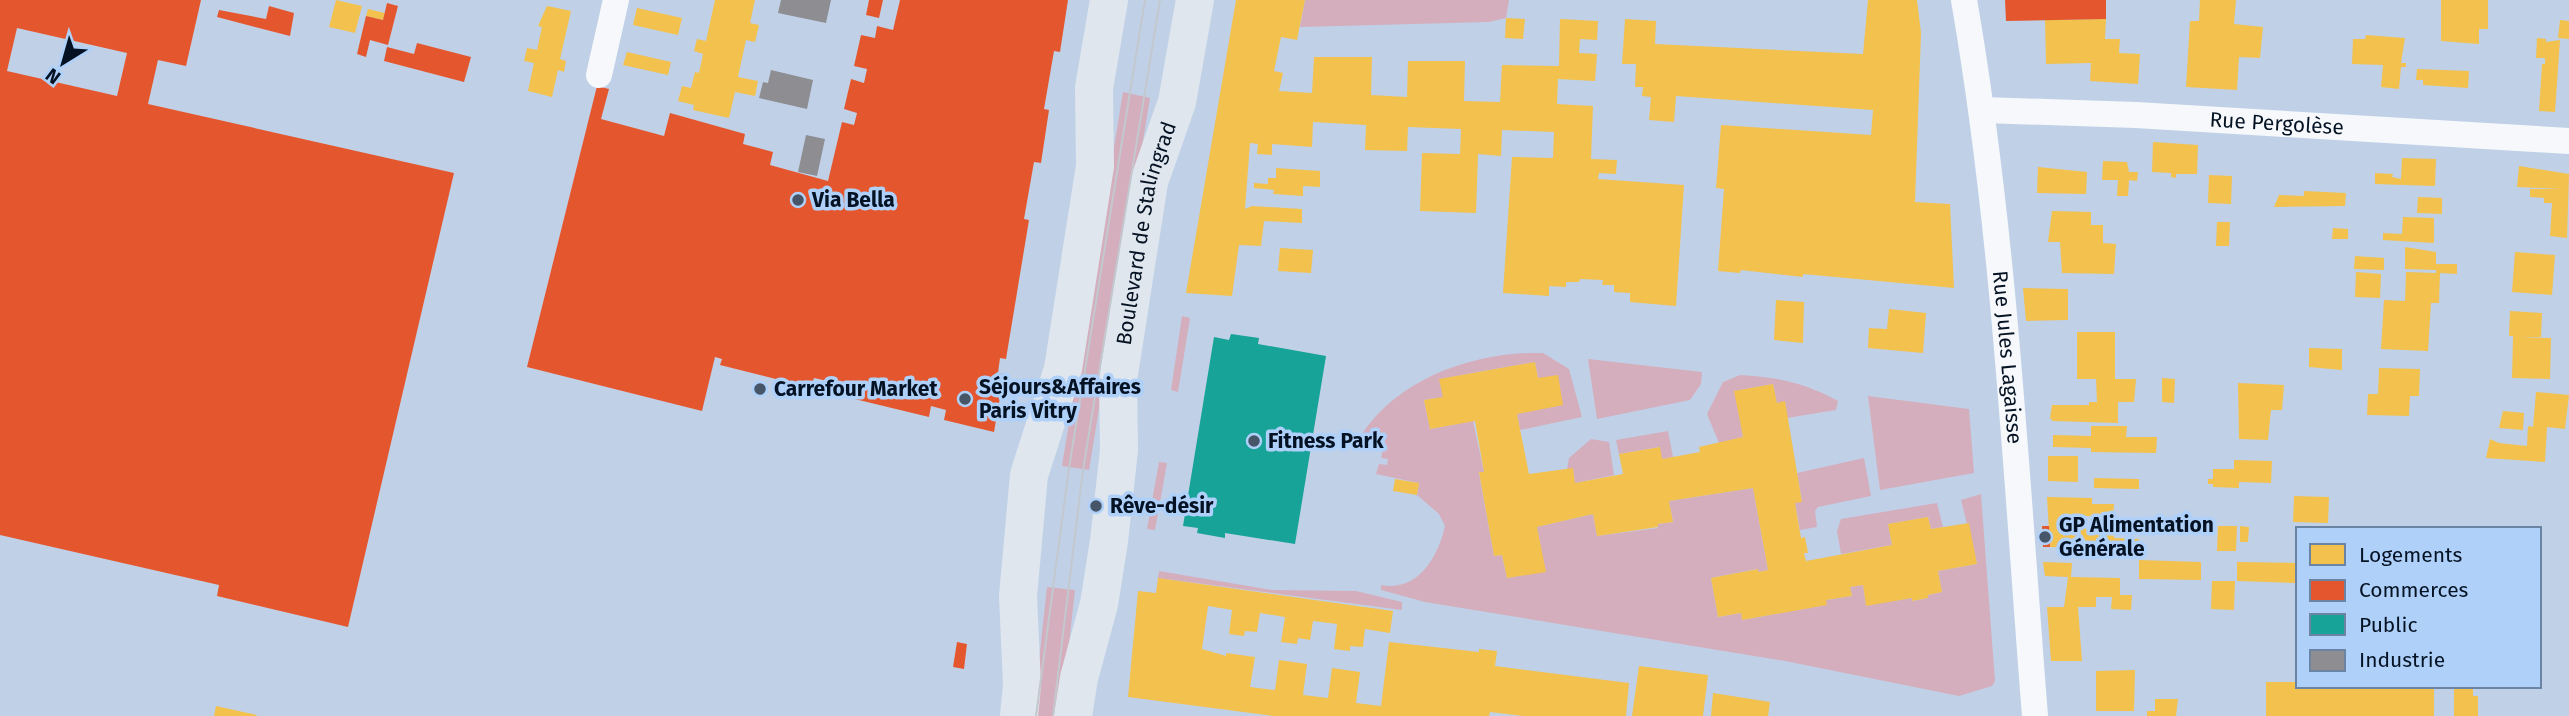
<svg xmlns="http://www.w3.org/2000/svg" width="2569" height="716" font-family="'Fira Sans',sans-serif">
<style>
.green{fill:#d4aebd}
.homes{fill:#f2c14e}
.shops{fill:#e4572e;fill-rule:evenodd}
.public{fill:#17a398}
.industry{fill:#8d8d92}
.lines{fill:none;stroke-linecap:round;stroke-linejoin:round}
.minor{stroke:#f6f8fb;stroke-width:26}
.primary{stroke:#dfe6ee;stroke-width:38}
.tram{stroke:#c3c8cf;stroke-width:2}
.poi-dot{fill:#465568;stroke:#afd0f8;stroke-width:2.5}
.labels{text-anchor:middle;stroke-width:7;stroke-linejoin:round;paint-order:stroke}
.street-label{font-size:21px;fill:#041223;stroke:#afd0f8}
.poi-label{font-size:21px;font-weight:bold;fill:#041223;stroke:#afd0f8;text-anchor:start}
</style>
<rect width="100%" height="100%" fill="#c0d1e7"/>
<g class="green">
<polygon points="1305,0 1509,0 1506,18 1489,22 1300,27"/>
<polygon points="1123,92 1150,98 1089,470 1062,466"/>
<polygon points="1182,316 1190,318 1178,392 1171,390"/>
<path d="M1543 353 1569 369 1582 417 1520 430 1517 414 1538 378 1535 362 1440 379 1443 397 1424 400 1430 429 1473 421 1484 472 1479 473 1494 556 1502 555 1507 578 1545 571 1537 527 1593 514 1597 536 1658 528V524L1673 522 1669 501 1753 488 1768 570 1758 572 1757 569 1711 578 1718 617 1741 613 1742 620 1826 605V600L1852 596 1850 587 1863 585 1866 605 1912 598 1913 601 1928 598V595L1942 592 1938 571 1977 564 1961 500 1981 494 1995 681 1992 686 1959 696 1785 661 1425 602 1381 590V585C1417 592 1438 558 1445 526L1439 514 1417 495 1419 483 1376 474 1379 464 1387 465 1388 459 1381 458 1385 440 1362 434C1400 377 1477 351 1543 353Z"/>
<polygon points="1588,359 1702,372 1701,384 1690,400 1597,419"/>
<path d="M1740 375C1777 377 1806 383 1838 401L1836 410 1787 418 1785 402 1777 403 1773 384 1735 391 1743 437 1719 443 1707 414 1723 382Z"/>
<polygon points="1868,396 1969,409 1974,473 1880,490"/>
<polygon points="1668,431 1673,457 1662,459 1659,447 1619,454 1616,440"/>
<polygon points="1591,439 1609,442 1614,475 1575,483 1573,469 1567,469 1569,458"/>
<polygon points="1864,458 1871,496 1818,507 1815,511 1817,527 1800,530 1795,503 1802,501 1797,473"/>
<polygon points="1159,462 1167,463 1155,530 1147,529"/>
<polygon points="1937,503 1943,527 1931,529 1928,517 1888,524 1892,545 1841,554 1837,531 1841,519"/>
<polygon points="1159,571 1272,590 1356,591 1402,602 1402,610 1158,578"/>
<polygon points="1047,587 1075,590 1061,716 1033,716"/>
</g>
<g class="homes">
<polygon points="336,0 362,6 355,33 329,27"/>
<polygon points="715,0 755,0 750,23 759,25 755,42 746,40 738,77 758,81 755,96 735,92 729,118 693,110 694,105 678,101 682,86 691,88 695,72 699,73 703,54 694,51 697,39 706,41"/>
<polygon points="1236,0 1305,0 1297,40 1281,37 1274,71 1283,73 1279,91 1312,93 1314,57 1372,57 1371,95 1407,97 1408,61 1465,61 1464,101 1500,102 1502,65 1559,66 1560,19 1598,21 1597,40 1580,39 1579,53 1597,54 1595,81 1558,79 1557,104 1593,106 1591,159 1617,160 1616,174 1599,173 1598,179 1684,185 1676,306 1630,302 1630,293 1614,292 1614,285 1602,285 1603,280 1580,279 1579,282 1566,282 1566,287 1549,286 1549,296 1503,293 1512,157 1553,158 1554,132 1502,130 1501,156 1478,154 1476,213 1420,211 1422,153 1460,154 1461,129 1408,127 1407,151 1365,150 1366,125 1313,122 1312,147 1272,144 1272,155 1257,154 1258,144 1250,143 1245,209 1252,206 1302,209 1302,223 1264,221 1261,246 1239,245 1232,296 1186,293"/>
<polygon points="1868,0 1917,0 1921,33 1915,202 1950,204 1954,288 1803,274 1803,277 1741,270 1740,273 1718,271 1724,189 1716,188 1721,125 1871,135 1873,110 1676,96 1674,122 1649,120 1651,97 1642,96 1643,87 1635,87 1636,64 1622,64 1625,19 1656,21 1655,44 1863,54"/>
<polygon points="2200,0 2236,0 2234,24 2263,27 2260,58 2239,57 2237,90 2186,87 2190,21 2199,21"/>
<polygon points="2441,0 2488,0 2488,29 2479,29 2479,44 2441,41"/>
<polygon points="547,6 571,11 560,59 566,61 564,72 558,70 552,97 528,91 534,63 524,61 527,48 537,50 542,27 538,26"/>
<polygon points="637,8 682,18 678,35 633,25"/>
<polygon points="368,9 385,13 383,20 366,16"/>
<polygon points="1506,18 1525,19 1523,39 1505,38"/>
<polygon points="2106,19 2105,39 2120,39 2119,53 2140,54 2138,84 2090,81 2091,63 2046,64 2045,20"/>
<polygon points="2560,20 2569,21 2569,39 2558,38"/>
<polygon points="2366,35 2405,38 2401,63 2406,63 2406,67 2401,67 2399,89 2381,87 2383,65 2352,64 2353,39 2365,39"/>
<polygon points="2537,38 2546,39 2546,42 2560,40 2555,112 2539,111 2542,64 2545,64 2545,58 2536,58"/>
<polygon points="627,52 671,62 668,75 623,65"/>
<polygon points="2417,69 2469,71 2468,88 2423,85 2423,80 2416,80"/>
<polygon points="2153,142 2198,145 2197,174 2176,174 2176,178 2171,177 2171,173 2152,172"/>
<polygon points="2402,158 2436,159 2435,186 2375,184 2375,173 2393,174 2392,177 2401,179"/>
<polygon points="2103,161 2127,162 2129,172 2138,172 2137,181 2129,180 2128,196 2117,196 2118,180 2102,180"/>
<polygon points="2519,166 2569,174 2567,238 2550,236 2552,203 2544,203 2544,198 2530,197 2530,189 2561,189 2517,187"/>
<polygon points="2038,167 2087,172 2086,194 2037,193"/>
<polygon points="1276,168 1320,171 1320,187 1303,186 1303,196 1273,194 1274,190 1254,188 1254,183 1268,184 1268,178 1276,178"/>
<polygon points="2209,175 2232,176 2231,204 2208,203"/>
<polygon points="2304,191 2346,193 2345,206 2274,207 2279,195 2304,196"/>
<polygon points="2418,197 2442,198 2442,214 2417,213"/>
<polygon points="2052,211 2091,212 2091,225 2103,225 2103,243 2116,244 2114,274 2062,273 2060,242 2048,242"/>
<polygon points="2403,217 2434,218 2434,243 2383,240 2383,233 2402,234"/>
<polygon points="2217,222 2230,222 2229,246 2216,246"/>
<polygon points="2333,228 2348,229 2348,239 2332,239"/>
<polygon points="2405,247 2436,252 2436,264 2457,264 2457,274 2440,273 2439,303 2431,303 2428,351 2381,349 2384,300 2405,301 2406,272 2436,273 2436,270 2405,269"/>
<polygon points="1280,248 1313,250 1311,273 1278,271"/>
<polygon points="2515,252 2555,255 2552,295 2512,292"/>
<polygon points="2355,256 2384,258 2384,270 2354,269"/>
<polygon points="2356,272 2381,274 2380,298 2355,297"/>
<polygon points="2023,288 2068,289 2068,320 2026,321"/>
<polygon points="1776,300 1804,302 1803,343 1774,340"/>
<polygon points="1889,309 1926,313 1923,353 1868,348 1869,328 1887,329"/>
<polygon points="2510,311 2542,313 2541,337 2519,337 2551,338 2550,379 2512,378 2513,336 2509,336"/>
<polygon points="2077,332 2115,332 2115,379 2136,379 2134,402 2118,402 2118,423 2053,421 2050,418 2052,405 2089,405 2089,402 2097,402 2096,379 2077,379"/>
<polygon points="2309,348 2342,349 2342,370 2309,367"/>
<polygon points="1535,362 1538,378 1558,375 1563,405 1517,414 1529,474 1573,468 1575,483 1623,474 1619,454 1660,447 1662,459 1700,452 1699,447 1743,437 1734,391 1773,384 1777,403 1785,401 1802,502 1795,503 1801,538 1805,537 1808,553 1804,553 1806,561 1892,545 1888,524 1928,517 1931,529 1969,523 1977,564 1938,571 1942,592 1928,595 1928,598 1912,601 1912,598 1866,606 1863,585 1850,587 1852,596 1826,600 1827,605 1742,620 1741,613 1718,617 1711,578 1758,569 1758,572 1768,570 1753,488 1669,501 1673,522 1658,524 1658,527 1597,536 1593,514 1537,527 1546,572 1507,578 1502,555 1494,556 1479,472 1484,472 1475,421 1430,429 1424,400 1443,397 1439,379"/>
<polygon points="2379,368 2420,369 2419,396 2410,396 2409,416 2367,415 2368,394 2378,394"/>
<polygon points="2162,378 2175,379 2174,403 2162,402"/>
<polygon points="2238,383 2284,385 2282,410 2271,410 2268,440 2239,439"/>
<polygon points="2536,392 2569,395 2565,429 2547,427 2545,462 2486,458 2490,439 2499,443 2527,446 2528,426 2533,427"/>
<polygon points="2503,411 2524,413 2523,430 2499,428"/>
<polygon points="2091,426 2127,426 2126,437 2157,437 2156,453 2091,452 2091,448 2053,447 2053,435 2091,436"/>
<polygon points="2048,456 2078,456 2078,482 2048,481"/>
<polygon points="2234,460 2272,461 2271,483 2239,482 2239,488 2213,487 2213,484 2208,484 2208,479 2213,479 2213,469 2234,469"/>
<polygon points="2094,478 2139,479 2139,489 2094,488"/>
<polygon points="1395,479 1419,483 1417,495 1393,491"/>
<polygon points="2294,496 2329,497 2328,523 2293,522"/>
<polygon points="2047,497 2092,498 2092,504 2114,504 2113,517 2086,516 2086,530 2110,526 2110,530 2114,530 2114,538 2139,539 2138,549 2050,547"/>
<polygon points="2218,526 2237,526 2236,551 2217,551"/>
<polygon points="2240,526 2249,527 2248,542 2240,542"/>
<polygon points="2139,560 2201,562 2201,580 2139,579"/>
<polygon points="2043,562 2072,563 2071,577 2120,578 2120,595 2132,595 2131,610 2111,609 2112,597 2096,597 2096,607 2078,607 2082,661 2051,661 2047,607 2064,607 2068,577 2045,576"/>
<polygon points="2237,562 2298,563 2296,583 2237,581"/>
<polygon points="1158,578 1393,611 1390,633 1365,629 1363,647 1350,646 1350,651 1334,649 1337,624 1313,621 1310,640 1298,638 1297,644 1281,642 1285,617 1260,613 1257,632 1245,631 1244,636 1229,634 1232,610 1208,606 1202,649 1226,656 1226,653 1255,657 1250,687 1275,690 1279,660 1307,664 1303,695 1328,698 1332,668 1360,672 1356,703 1381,706 1389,642 1479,652 1479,649 1497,651 1495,666 1629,683 1626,716 1523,716 1490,712 1489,716 1273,716 1128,697 1138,591 1156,593"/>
<polygon points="2212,581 2235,581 2234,610 2211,609"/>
<polygon points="1639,666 1708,675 1703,716 1632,716"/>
<polygon points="2135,670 2134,711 2096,711 2096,671"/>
<polygon points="2266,682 2298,682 2298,686 2434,686 2434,716 2266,716"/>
<polygon points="2454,689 2473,689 2473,696 2478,696 2478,716 2454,716"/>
<polygon points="1713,693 1770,702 1768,716 1711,716"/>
<polygon points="2155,699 2178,699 2176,716 2147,716 2147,711 2155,711"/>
<polygon points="216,706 257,715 256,716 214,716"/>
</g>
<g class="shops">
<path d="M0 0H201L186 66 158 60 148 104 454 173 348 627 217 596 219 585 0 535ZM17 28 127 53 117 96 7 71Z"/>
<polygon points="869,0 883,0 879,18 866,15"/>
<polygon points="900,0 1068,0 1060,52 1054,51 1044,109 1049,110 1041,163 1034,162 1024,219 1029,220 1006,359 1000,358 998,373 1004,374 994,432 944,420 946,410 931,406 929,417 838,395 841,384 814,378 811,388 720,365 722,359 715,357 702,411 527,367 597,86 609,89 601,119 664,136 670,113 745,134 743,144 773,152 770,165 828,181 842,122 854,125 857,113 844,109 851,79 864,83 867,69 854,66 861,35 875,38 877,26 893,30"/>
<polygon points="2005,0 2106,0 2106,19 2006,21"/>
<polygon points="387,3 398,6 388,45 370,40 366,57 357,54 366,16 383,20"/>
<polygon points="269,6 294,13 290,36 217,17 219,10 266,19"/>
<polygon points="417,43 471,57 464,82 384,61 387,47 414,54"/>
<polygon points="2042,526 2049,526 2050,547 2043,547"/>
<polygon points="957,642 967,644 964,669 953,667"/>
</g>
<polygon class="public" points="1231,334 1259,338 1258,344 1326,356 1295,544 1225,533 1225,538 1197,533 1198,528 1183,526 1214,337 1229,340"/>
<g class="industry">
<polygon points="781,0 831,0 826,23 778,13"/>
<polygon points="771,70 813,80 807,109 759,98 763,82 768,83"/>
<polygon points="806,135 825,139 817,176 798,172"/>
</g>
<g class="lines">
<g class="minor">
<path id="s1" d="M1964 0C2005 236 2016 477 2035 716"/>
<polyline points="599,75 616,0"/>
<path id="s2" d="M1983 110 2136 115 2569 141"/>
</g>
<g class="primary">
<polyline points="1019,716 1022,685 1018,596 1029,475 1063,369 1095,166 1094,88 1109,0"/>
<path id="s3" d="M1073 716 1079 678 1099 604 1109 541 1119 450 1118 380 1149 182 1177 102 1195 0"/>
</g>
<g class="tram">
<polyline points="1036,716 1069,468 1145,0"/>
<polyline points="1053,716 1083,470 1160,0"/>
</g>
</g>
<g class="poi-dot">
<circle cx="798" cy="200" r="7"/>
<circle cx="760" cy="389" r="7"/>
<circle cx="965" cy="399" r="7"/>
<circle cx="1254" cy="441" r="7"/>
<circle cx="1096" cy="506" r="7"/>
<circle cx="2045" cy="537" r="7"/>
</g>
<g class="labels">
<g class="street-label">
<text dy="7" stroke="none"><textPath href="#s2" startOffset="294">Rue Pergolèse</textPath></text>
<text dy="7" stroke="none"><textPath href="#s3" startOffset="490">Boulevard de Stalingrad</textPath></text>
<text dy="7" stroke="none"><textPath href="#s1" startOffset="360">Rue Jules Lagaisse</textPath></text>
</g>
<g class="poi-label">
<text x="812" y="207">Via Bella</text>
<text x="979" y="394">Séjours&amp;Affaires<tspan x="979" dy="24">Paris Vitry</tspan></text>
<text x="774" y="396">Carrefour Market</text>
<text x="1268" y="448">Fitness Park</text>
<text x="1110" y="513">Rêve-désir</text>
<text x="2059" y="532">GP Alimentation<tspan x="2059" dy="24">Générale</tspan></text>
</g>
</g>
<rect x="2296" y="527" width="245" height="161" fill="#afd0f8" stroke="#6b84a3" stroke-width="2"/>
<rect x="2310" y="544" width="35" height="21" fill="#f2c14e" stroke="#6b84a3" stroke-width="2"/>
<text x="2359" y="562" font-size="21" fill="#041223">Logements</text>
<rect x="2310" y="580" width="35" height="21" fill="#e4572e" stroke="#6b84a3" stroke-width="2"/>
<text x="2359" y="597" font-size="21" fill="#041223">Commerces</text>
<rect x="2310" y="614" width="35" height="21" fill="#17a398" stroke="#6b84a3" stroke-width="2"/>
<text x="2359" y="632" font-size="21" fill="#041223">Public</text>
<rect x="2310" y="650" width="35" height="21" fill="#8d8d92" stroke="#6b84a3" stroke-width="2"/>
<text x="2359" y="667" font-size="21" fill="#041223">Industrie</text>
<g transform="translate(63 63) rotate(217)" stroke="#afd0f8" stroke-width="5" paint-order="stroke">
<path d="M0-5L12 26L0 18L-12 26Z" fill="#041223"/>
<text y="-10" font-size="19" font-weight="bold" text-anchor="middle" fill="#041223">N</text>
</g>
</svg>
